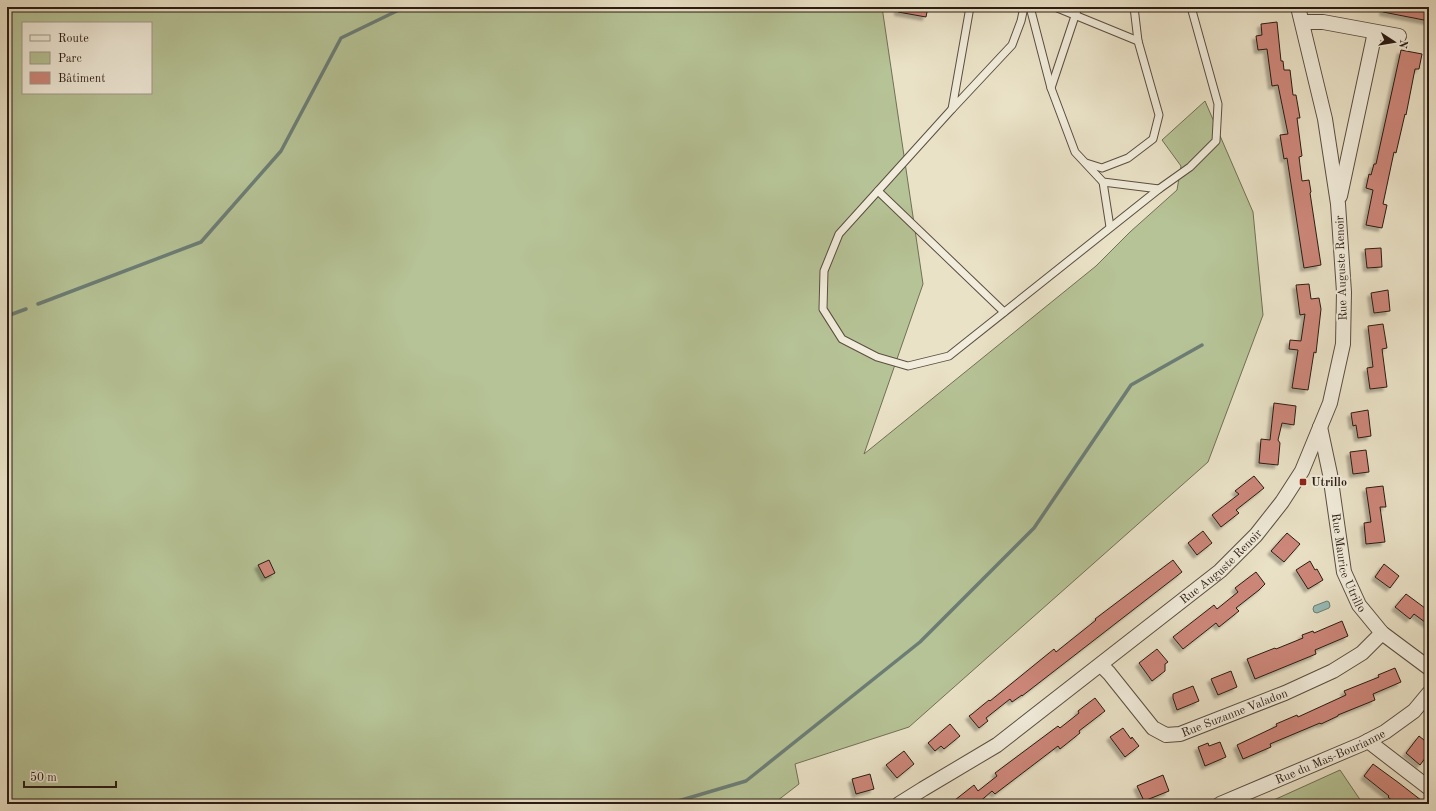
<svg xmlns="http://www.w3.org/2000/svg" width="1436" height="811" font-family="'Old Standard TT',serif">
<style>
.green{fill:#b6c396;stroke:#707055;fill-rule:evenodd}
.water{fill:#98bdb7;stroke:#6c7d76}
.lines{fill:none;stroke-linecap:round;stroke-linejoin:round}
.stream{stroke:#6c7d76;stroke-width:3.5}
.building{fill:#cd877a;stroke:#2b1c14;filter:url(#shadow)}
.lane-casing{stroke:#5b4e41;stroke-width:9}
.street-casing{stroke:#5b4e41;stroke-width:16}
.lane{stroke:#f1ecdb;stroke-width:7}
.street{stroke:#f1ecdb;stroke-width:14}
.poi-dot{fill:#8f2418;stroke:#f1ecdb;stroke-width:1.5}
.labels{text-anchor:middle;stroke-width:4;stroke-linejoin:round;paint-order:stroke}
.street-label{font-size:12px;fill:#2b1c14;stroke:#f1ecdb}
.poi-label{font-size:12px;font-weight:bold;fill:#2b1c14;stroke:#f1ecdb;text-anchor:start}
</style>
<defs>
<filter id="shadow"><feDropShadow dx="-3.5" dy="3.5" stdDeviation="1" flood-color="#0004"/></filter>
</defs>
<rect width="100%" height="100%" fill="#eae2c7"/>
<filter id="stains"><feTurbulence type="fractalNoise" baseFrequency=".005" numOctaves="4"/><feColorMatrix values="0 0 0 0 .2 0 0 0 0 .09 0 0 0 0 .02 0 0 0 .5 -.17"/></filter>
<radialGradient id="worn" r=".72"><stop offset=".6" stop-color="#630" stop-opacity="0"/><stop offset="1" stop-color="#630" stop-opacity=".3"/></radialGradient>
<g class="green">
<path d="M7 7H882L923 284 864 454 1096 266 1130 232 1177 190 1181 166 1162 140 1205 101 1253 212 1263 315 1208 462 909 727 795 764 799 784 773 804H7ZM23 23H151V93H23Z"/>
<polygon points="1340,770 1363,804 1265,804"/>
</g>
<polygon class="water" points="1327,601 1329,602 1330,606 1329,608 1317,613 1314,612 1313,609 1314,606"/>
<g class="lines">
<g class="stream">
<polyline points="38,304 201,242 281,151 341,38 405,7"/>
<polyline points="7,316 26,309"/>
<polyline points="668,804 746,781 920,642 1034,528 1131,385 1202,345"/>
</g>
</g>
<g class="building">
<polygon points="898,7 928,7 926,17 898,12"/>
<polygon points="1384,7 1429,7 1429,21 1383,12"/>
<polygon points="1277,22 1281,61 1283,61 1284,70 1290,70 1293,95 1296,95 1300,118 1297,118 1302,156 1299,157 1302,181 1309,180 1311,192 1310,193 1321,265 1304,268 1287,158 1284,159 1280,135 1288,134 1278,85 1272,86 1267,49 1258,50 1256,36 1262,35 1261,24"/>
<polygon points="1401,50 1422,54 1419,69 1415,69 1406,115 1405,114 1396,153 1394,152 1383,204 1387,205 1382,228 1366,225 1373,190 1366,188 1369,174 1371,175 1374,164 1376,164"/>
<polygon points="1381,248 1382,267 1367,268 1365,249"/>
<polygon points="1309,284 1311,299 1319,298 1321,309 1316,353 1314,352 1308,390 1292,388 1298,350 1289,349 1290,340 1301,341 1305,314 1300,315 1296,285"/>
<polygon points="1388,290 1390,311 1374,313 1371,293"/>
<polygon points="1383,324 1387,348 1382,349 1387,387 1370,389 1367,368 1373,367 1368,326"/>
<polygon points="1274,403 1296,406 1294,425 1282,423 1278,440 1280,443 1278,465 1259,463 1261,439 1270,440"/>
<polygon points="1368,410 1371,436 1358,438 1356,425 1353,426 1351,413"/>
<polygon points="1366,450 1369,472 1353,474 1350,452"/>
<polygon points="1254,476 1264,488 1236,510 1239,513 1221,527 1212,515 1239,494 1235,491"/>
<polygon points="1383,486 1386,507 1380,507 1385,542 1366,544 1364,523 1371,522 1366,488"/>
<polygon points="1203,531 1212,543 1197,555 1188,543"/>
<polygon points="1287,533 1300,544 1284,562 1271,551"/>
<polygon points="269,560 275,573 265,578 258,565"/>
<polygon points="1173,560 1182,572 1022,696 1022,695 1012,702 1010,699 986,718 988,721 979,728 969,716 972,714 989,700 990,701 1054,649 1056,652 1096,620 1095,619"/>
<polygon points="1310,561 1315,570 1317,569 1323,580 1308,589 1296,570"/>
<polygon points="1384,564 1399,576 1390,588 1375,577"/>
<polygon points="1256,572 1265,584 1259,590 1236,608 1239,611 1219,627 1216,623 1183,649 1173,637 1214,605 1217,609 1238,592 1235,588"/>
<polygon points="1406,594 1429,611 1429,625 1414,614 1410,619 1395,607"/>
<polygon points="1342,621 1348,636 1315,650 1316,654 1255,679 1247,659 1275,648 1276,649 1303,638 1302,635 1313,631 1314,633"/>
<polygon points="1157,649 1168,662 1165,664 1165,671 1152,681 1139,663"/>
<polygon points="1395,668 1401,682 1373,694 1375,700 1338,715 1338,716 1321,724 1320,723 1270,744 1271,747 1243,759 1237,745 1277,726 1276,724 1297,715 1298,717 1346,695 1344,691 1379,677 1378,675"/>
<polygon points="1231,671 1237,687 1218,695 1211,679"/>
<polygon points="1193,686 1199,701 1177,710 1173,698 1173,694"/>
<polygon points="1095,698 1105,711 1079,731 1080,733 1060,749 1058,746 995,794 992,791 977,804 950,804 974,785 978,791 997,776 995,773 1058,726 1060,728 1079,713 1078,711"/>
<polygon points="950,724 960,736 944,749 941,746 935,751 928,743"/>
<polygon points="1123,728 1131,739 1132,737 1139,746 1125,757 1110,737"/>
<polygon points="1419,736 1429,744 1429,753 1420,765 1406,753"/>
<polygon points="1220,742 1226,757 1205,766 1198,747 1208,743 1209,746"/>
<polygon points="904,751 914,764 897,778 886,765"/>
<polygon points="1373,764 1399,783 1426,804 1396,804 1388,797 1389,796 1364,776"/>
<polygon points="870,774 874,789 856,794 852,779"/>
<polygon points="1163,775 1169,791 1144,801 1137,786"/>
</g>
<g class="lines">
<g class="lane-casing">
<g id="lane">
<polyline points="970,7 952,109 1012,45 1021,21 1024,7"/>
<polyline points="1030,7 1051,88"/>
<polyline points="1055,7 1138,41 1159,115 1153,139 1128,158 1102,168 1086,163"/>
<polyline points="1078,7 1051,88 1075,152 1103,182 1159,189 1190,167 1216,141 1218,104 1191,7"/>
<polyline points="1134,7 1138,41"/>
<polyline points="952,109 839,234 824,271 823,309 842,339 877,357 908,366 949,356 1159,189"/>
<polyline points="1103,182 1110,227"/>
<polyline points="878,191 1004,312"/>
</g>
</g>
<g class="street-casing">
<g id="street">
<polyline points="1303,22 1323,22 1399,36"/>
<polyline points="1340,196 1375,32"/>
<path id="s1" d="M1320 427 1330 474 1344 572 1359 605 1382 633 1429 668"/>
<path id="s2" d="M1101 665 1109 673 1153 728 1166 735 1180 734 1285 693 1333 671 1362 653 1382 633"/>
<polyline points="1368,741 1429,788"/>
<path id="s3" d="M899 804 923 789 997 745 1220 571 1256 535 1282 502 1302 471 1330 403 1343 344 1344 292 1338 204 1325 119 1298 7"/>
<path id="s4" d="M1220 804 1362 744 1385 732 1414 711 1429 693"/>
</g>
</g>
<use href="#lane" class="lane"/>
<use href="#street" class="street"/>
</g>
<rect class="poi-dot" x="1299" y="478" width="8" height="8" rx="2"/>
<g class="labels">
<g class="street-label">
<text transform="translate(1341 268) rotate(-92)" y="4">Rue Auguste Renoir</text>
<text dy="4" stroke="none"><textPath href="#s1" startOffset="139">Rue Maurice Utrillo</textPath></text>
<text dy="4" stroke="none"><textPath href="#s3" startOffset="401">Rue Auguste Renoir</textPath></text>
<text dy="4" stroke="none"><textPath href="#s2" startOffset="169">Rue Suzanne Valadon</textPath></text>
<text dy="4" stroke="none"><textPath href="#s4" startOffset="120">Rue du Mas-Bourianne</textPath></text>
</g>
<g class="poi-label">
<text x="1311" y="486">Utrillo</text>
</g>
</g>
<rect width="1436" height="811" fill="none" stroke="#eae2c7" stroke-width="24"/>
<rect x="8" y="8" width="1420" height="795" fill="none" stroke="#2b1c14" stroke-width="2"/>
<rect x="12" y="12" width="1412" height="787" fill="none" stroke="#2b1c14"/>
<rect x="22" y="22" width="130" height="72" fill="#f1ecdb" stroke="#a2998b"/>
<rect x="30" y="35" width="20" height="6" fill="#f1ecdb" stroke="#a2998b"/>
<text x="58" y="42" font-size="12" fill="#2b1c14">Route</text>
<rect x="30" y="52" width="20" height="12" fill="#b6c396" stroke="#a2998b"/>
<text x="58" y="62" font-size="12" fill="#2b1c14">Parc</text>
<rect x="30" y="72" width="20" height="12" fill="#cd877a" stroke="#a2998b"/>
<text x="58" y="82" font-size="12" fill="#2b1c14">Bâtiment</text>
<g transform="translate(1394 42) rotate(102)" stroke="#f1ecdb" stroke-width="3" paint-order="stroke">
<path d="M0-3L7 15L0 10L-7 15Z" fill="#2b1c14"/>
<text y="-6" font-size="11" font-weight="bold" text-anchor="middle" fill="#2b1c14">N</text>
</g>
<path d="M24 781v6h92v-6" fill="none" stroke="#2b1c14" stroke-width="2"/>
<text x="30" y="781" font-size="12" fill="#2b1c14" stroke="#f1ecdb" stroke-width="3" paint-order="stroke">50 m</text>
<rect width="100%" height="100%" filter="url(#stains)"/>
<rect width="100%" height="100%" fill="url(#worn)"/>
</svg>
